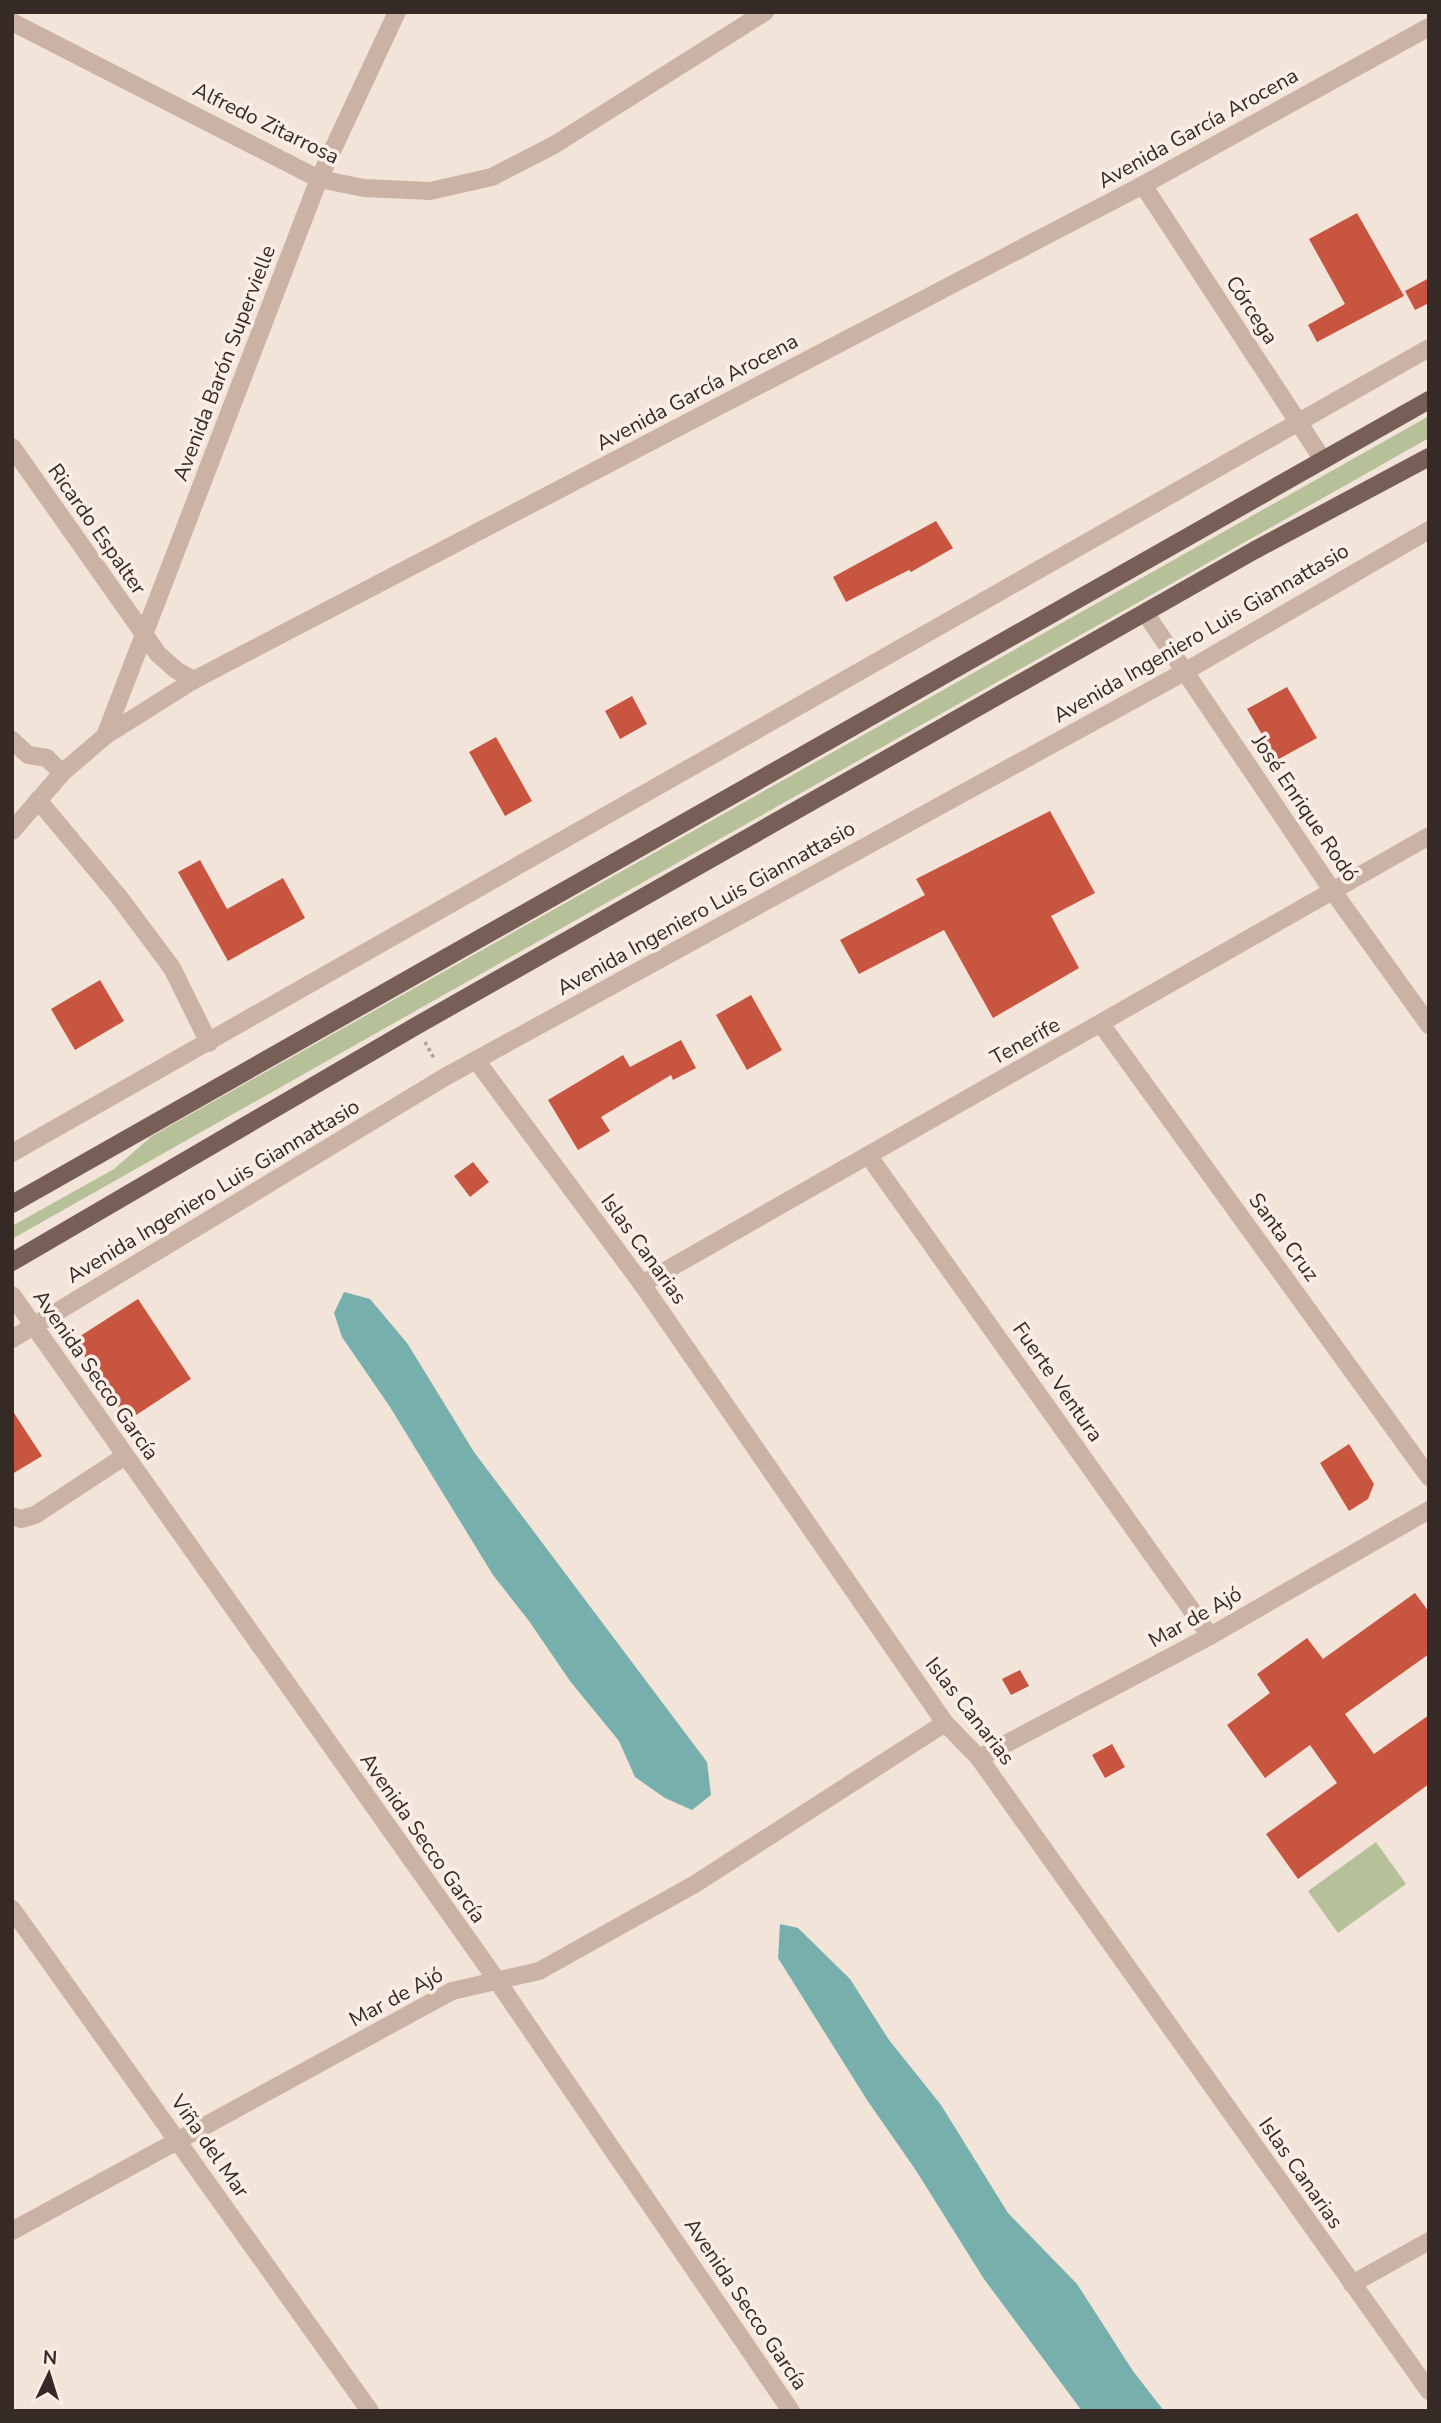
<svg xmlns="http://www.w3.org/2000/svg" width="1441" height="2423" font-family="'Nunito Sans',sans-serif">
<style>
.green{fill:#b7c199}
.water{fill:#77afac}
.building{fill:#c85540}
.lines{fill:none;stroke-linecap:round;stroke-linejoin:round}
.path{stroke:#b59c8f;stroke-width:3.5;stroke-dasharray:3.5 3.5;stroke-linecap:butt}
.minor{stroke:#cab2a5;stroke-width:18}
.major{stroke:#775f57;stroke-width:18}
.labels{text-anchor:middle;stroke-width:7;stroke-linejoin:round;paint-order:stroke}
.street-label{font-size:21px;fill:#352a26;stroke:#f9eee5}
</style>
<rect width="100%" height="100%" fill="#f2e4d9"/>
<g class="green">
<polygon points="1429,416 1429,438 12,1239 12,1226 114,1169 152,1136"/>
<polygon points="1376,1842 1406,1884 1338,1933 1308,1891"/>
</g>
<g class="water">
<polygon points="344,1292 370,1299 407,1343 474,1452 707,1762 711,1795 692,1810 665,1798 635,1777 619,1741 570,1681 529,1621 493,1575 390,1407 342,1337 334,1313"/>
<polygon points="780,1924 798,1928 850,1979 889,2040 941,2105 1008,2213 1077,2284 1133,2371 1164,2411 1082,2411 984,2279 915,2169 867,2100 778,1958"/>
</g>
<g class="building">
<polygon points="1357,213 1404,296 1317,342 1308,325 1345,304 1309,239"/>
<polygon points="1429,278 1429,303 1415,310 1405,291"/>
<polygon points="936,521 953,548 911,572 909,570 846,602 833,577"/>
<polygon points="1287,687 1317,738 1277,760 1247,709"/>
<polygon points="632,696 647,724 620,739 605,711"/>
<polygon points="496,737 532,801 505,816 469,752"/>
<polygon points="1050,811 1095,893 1051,916 1079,968 993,1018 944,930 859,974 840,940 925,895 916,879"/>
<polygon points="200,860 227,909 283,878 305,918 228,961 178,872"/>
<polygon points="100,980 124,1021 75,1050 51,1009"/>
<polygon points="751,995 782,1050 747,1070 716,1015"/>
<polygon points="681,1040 696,1068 673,1080 671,1075 601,1117 610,1131 578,1150 548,1100 623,1055 630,1067"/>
<polygon points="473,1162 489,1182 470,1197 454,1176"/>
<polygon points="138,1299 191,1379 127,1421 74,1340"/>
<polygon points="12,1410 42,1456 12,1474"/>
<polygon points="1349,1444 1374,1484 1368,1499 1349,1511 1320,1463"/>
<polygon points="1415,1593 1429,1612 1429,1654 1345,1714 1374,1754 1429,1715 1429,1784 1298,1879 1266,1834 1337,1783 1310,1745 1265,1778 1227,1725 1270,1693 1257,1674 1307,1638 1323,1659"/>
<polygon points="1020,1670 1029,1686 1011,1695 1002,1679"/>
<polygon points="1112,1744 1125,1767 1105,1778 1092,1755"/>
</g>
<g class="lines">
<polyline class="path" points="425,1042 435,1060"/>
<g class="minor">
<polyline points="12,22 319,179 364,188 430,191 492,177 554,145 765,12"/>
<polyline points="1143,185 1323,460"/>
<polyline points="12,447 158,654 176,670 194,680"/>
<polyline points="1146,614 1332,890 1429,1025"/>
<polyline points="105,736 319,179 397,12"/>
<polyline points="12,740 28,755 47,758 62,773"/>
<polyline points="38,800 119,897 172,968 209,1043"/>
<polyline points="12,831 62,773 105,736 194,680 1143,185 1429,27"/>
<polyline points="1101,1024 1429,1477"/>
<polyline points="476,1060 642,1284 945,1723 979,1758 1429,2391"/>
<polyline points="12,1153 1429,348"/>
<polyline points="868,1155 1210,1636"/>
<polyline points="642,1284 1429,836"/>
<polyline points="12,1295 496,1979 791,2411"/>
<polyline points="12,1339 445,1077 1186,671 1429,530"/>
<polyline points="12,1516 21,1519 35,1515 125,1456"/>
<polyline points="979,1758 1210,1636 1429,1510"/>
<polyline points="12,1909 370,2411"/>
<polyline points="12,2231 452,1991 539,1971 695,1884 945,1723"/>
<polyline points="1352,2284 1429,2241"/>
</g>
<g class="major">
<polyline points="12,1204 1429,400"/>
<polyline points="12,1262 416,1026 1255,550 1429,457"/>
</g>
</g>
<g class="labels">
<g class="street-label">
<text transform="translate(266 123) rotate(26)" y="7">Alfredo Zitarrosa</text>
<text transform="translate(1198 128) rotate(-29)" y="7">Avenida García Arocena</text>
<text transform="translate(1252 310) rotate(57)" y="7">Córcega</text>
<text transform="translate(224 363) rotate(-69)" y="7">Avenida Barón Supervielle</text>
<text transform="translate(697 392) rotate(-28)" y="7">Avenida García Arocena</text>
<text transform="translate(97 529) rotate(55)" y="7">Ricardo Espalter</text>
<text transform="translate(1201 633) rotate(-30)" y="7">Avenida Ingeniero Luis Giannattasio</text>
<text transform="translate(1305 808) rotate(56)" y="7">José Enrique Rodó</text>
<text transform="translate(706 908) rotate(-29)" y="7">Avenida Ingeniero Luis Giannattasio</text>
<text transform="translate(1025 1041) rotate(-29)" y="7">Tenerife</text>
<text transform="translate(213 1191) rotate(-31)" y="7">Avenida Ingeniero Luis Giannattasio</text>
<text transform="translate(1284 1237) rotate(54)" y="7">Santa Cruz</text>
<text transform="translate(644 1249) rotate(54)" y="7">Islas Canarias</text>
<text transform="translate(96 1375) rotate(55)" y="7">Avenida Secco García</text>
<text transform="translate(1058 1382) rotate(55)" y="7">Fuerte Ventura</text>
<text transform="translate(1195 1617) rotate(-29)" y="7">Mar de Ajó</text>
<text transform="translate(970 1711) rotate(52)" y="7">Islas Canarias</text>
<text transform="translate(423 1838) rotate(55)" y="7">Avenida Secco García</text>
<text transform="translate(396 1997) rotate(-28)" y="7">Mar de Ajó</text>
<text transform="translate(210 2146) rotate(55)" y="7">Viña del Mar</text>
<text transform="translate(1301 2173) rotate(55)" y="7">Islas Canarias</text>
<text transform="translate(746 2304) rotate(56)" y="7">Avenida Secco García</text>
</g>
</g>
<rect width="1441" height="2423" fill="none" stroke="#352a26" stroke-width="28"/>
<g transform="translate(49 2374) rotate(4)" stroke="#f9eee5" stroke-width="5" paint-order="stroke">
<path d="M0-5L12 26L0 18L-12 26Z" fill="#352a26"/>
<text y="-10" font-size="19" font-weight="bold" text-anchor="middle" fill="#352a26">N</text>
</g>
</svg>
